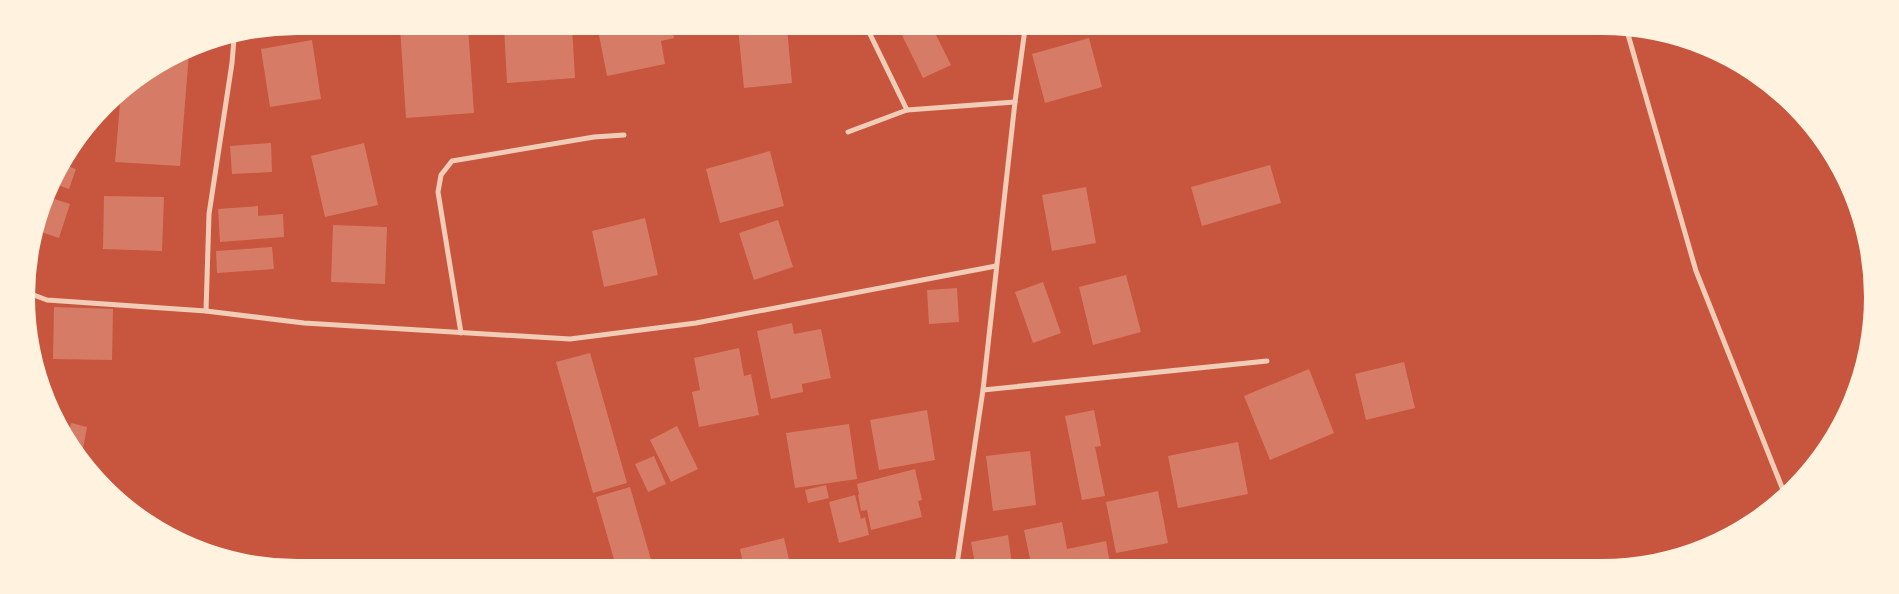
<svg xmlns="http://www.w3.org/2000/svg" width="1899" height="594" font-family="'Golos Text',sans-serif">
<style>
.building{fill:#d67c66}
.lines{fill:none;stroke-linecap:round;stroke-linejoin:round}
.minor{stroke:#f1ccb7;stroke-width:5}
</style>
<rect width="100%" height="100%" fill="#c8553d"/>
<g class="building">
<polygon points="400,27 468,27 474,113 406,118"/>
<polygon points="504,27 572,27 575,78 507,83"/>
<polygon points="612,27 672,28 674,38 661,41 665,64 607,76 598,30"/>
<polygon points="738,28 787,28 792,83 744,88"/>
<polygon points="899,29 933,29 951,65 923,78"/>
<polygon points="1089,38 1102,87 1045,103 1032,54"/>
<polygon points="312,40 321,99 270,107 261,49"/>
<polygon points="184,53 189,53 180,166 115,162 121,92"/>
<polygon points="271,143 272,172 232,174 230,146"/>
<polygon points="364,143 378,205 325,217 311,156"/>
<polygon points="770,151 784,206 720,223 706,169"/>
<polygon points="64,165 76,169 69,189 52,183 54,177"/>
<polygon points="1270,165 1281,203 1202,226 1191,187"/>
<polygon points="1086,187 1096,243 1052,251 1042,195"/>
<polygon points="104,196 164,197 162,251 103,249"/>
<polygon points="48,197 70,204 59,238 38,231"/>
<polygon points="258,206 258,216 283,214 284,237 220,242 218,209"/>
<polygon points="645,218 658,275 604,287 592,231"/>
<polygon points="778,220 793,267 754,280 739,233"/>
<polygon points="333,225 387,227 385,284 331,282"/>
<polygon points="272,247 274,269 217,273 216,251"/>
<polygon points="1126,275 1141,332 1093,345 1079,287"/>
<polygon points="1043,282 1061,333 1033,343 1015,292"/>
<polygon points="957,288 959,322 929,324 927,290"/>
<polygon points="54,307 113,309 112,360 53,359"/>
<polygon points="792,323 794,334 821,329 831,378 802,384 803,392 771,399 757,331"/>
<polygon points="739,348 744,376 751,374 759,415 699,427 692,392 700,390 694,358"/>
<polygon points="590,353 627,483 593,493 556,362"/>
<polygon points="1404,362 1415,408 1366,420 1355,374"/>
<polygon points="1309,369 1334,433 1270,460 1244,396"/>
<polygon points="927,410 935,460 879,470 870,420"/>
<polygon points="1094,410 1101,446 1095,447 1105,496 1082,500 1065,416"/>
<polygon points="71,423 87,427 82,454 78,454 72,448 68,438"/>
<polygon points="849,424 857,479 795,488 786,433"/>
<polygon points="677,426 698,469 671,482 650,440"/>
<polygon points="1238,442 1248,494 1178,508 1168,456"/>
<polygon points="1030,451 1036,505 993,511 986,456"/>
<polygon points="654,456 666,484 648,492 635,464"/>
<polygon points="915,469 922,500 918,501 922,517 871,530 867,510 861,511 858,495 859,494 857,484"/>
<polygon points="826,485 829,498 808,503 805,490"/>
<polygon points="630,487 652,563 615,563 596,497"/>
<polygon points="1158,491 1168,543 1116,553 1106,502"/>
<polygon points="855,495 861,519 865,517 869,535 839,543 829,502"/>
<polygon points="1062,522 1067,549 1106,541 1110,564 1031,564 1024,530"/>
<polygon points="1008,535 1012,564 975,564 971,542"/>
<polygon points="784,538 790,564 743,564 740,549"/>
</g>
<g class="lines">
<g class="minor">
<polyline points="867,28 907,110"/>
<polyline points="1627,31 1696,271 1785,495"/>
<polyline points="848,132 907,110 1015,102"/>
<polyline points="31,294 47,300 206,311 304,323 570,339 696,323 996,266"/>
<polyline points="206,311 209,214 232,63 234,39"/>
<polyline points="461,333 438,192 441,175 452,161 594,137 624,135"/>
<polyline points="983,390 1267,361"/>
<polyline points="957,564 983,390 1015,102 1025,29"/>
</g>
</g>
<path d="M0 0H1899V594H0ZM297 35H1602A262 262 0 0 1 1864 297V297A262 262 0 0 1 1602 559H297A262 262 0 0 1 35 297V297A262 262 0 0 1 297 35Z" fill="#fff3e0" fill-rule="evenodd"/>
</svg>
